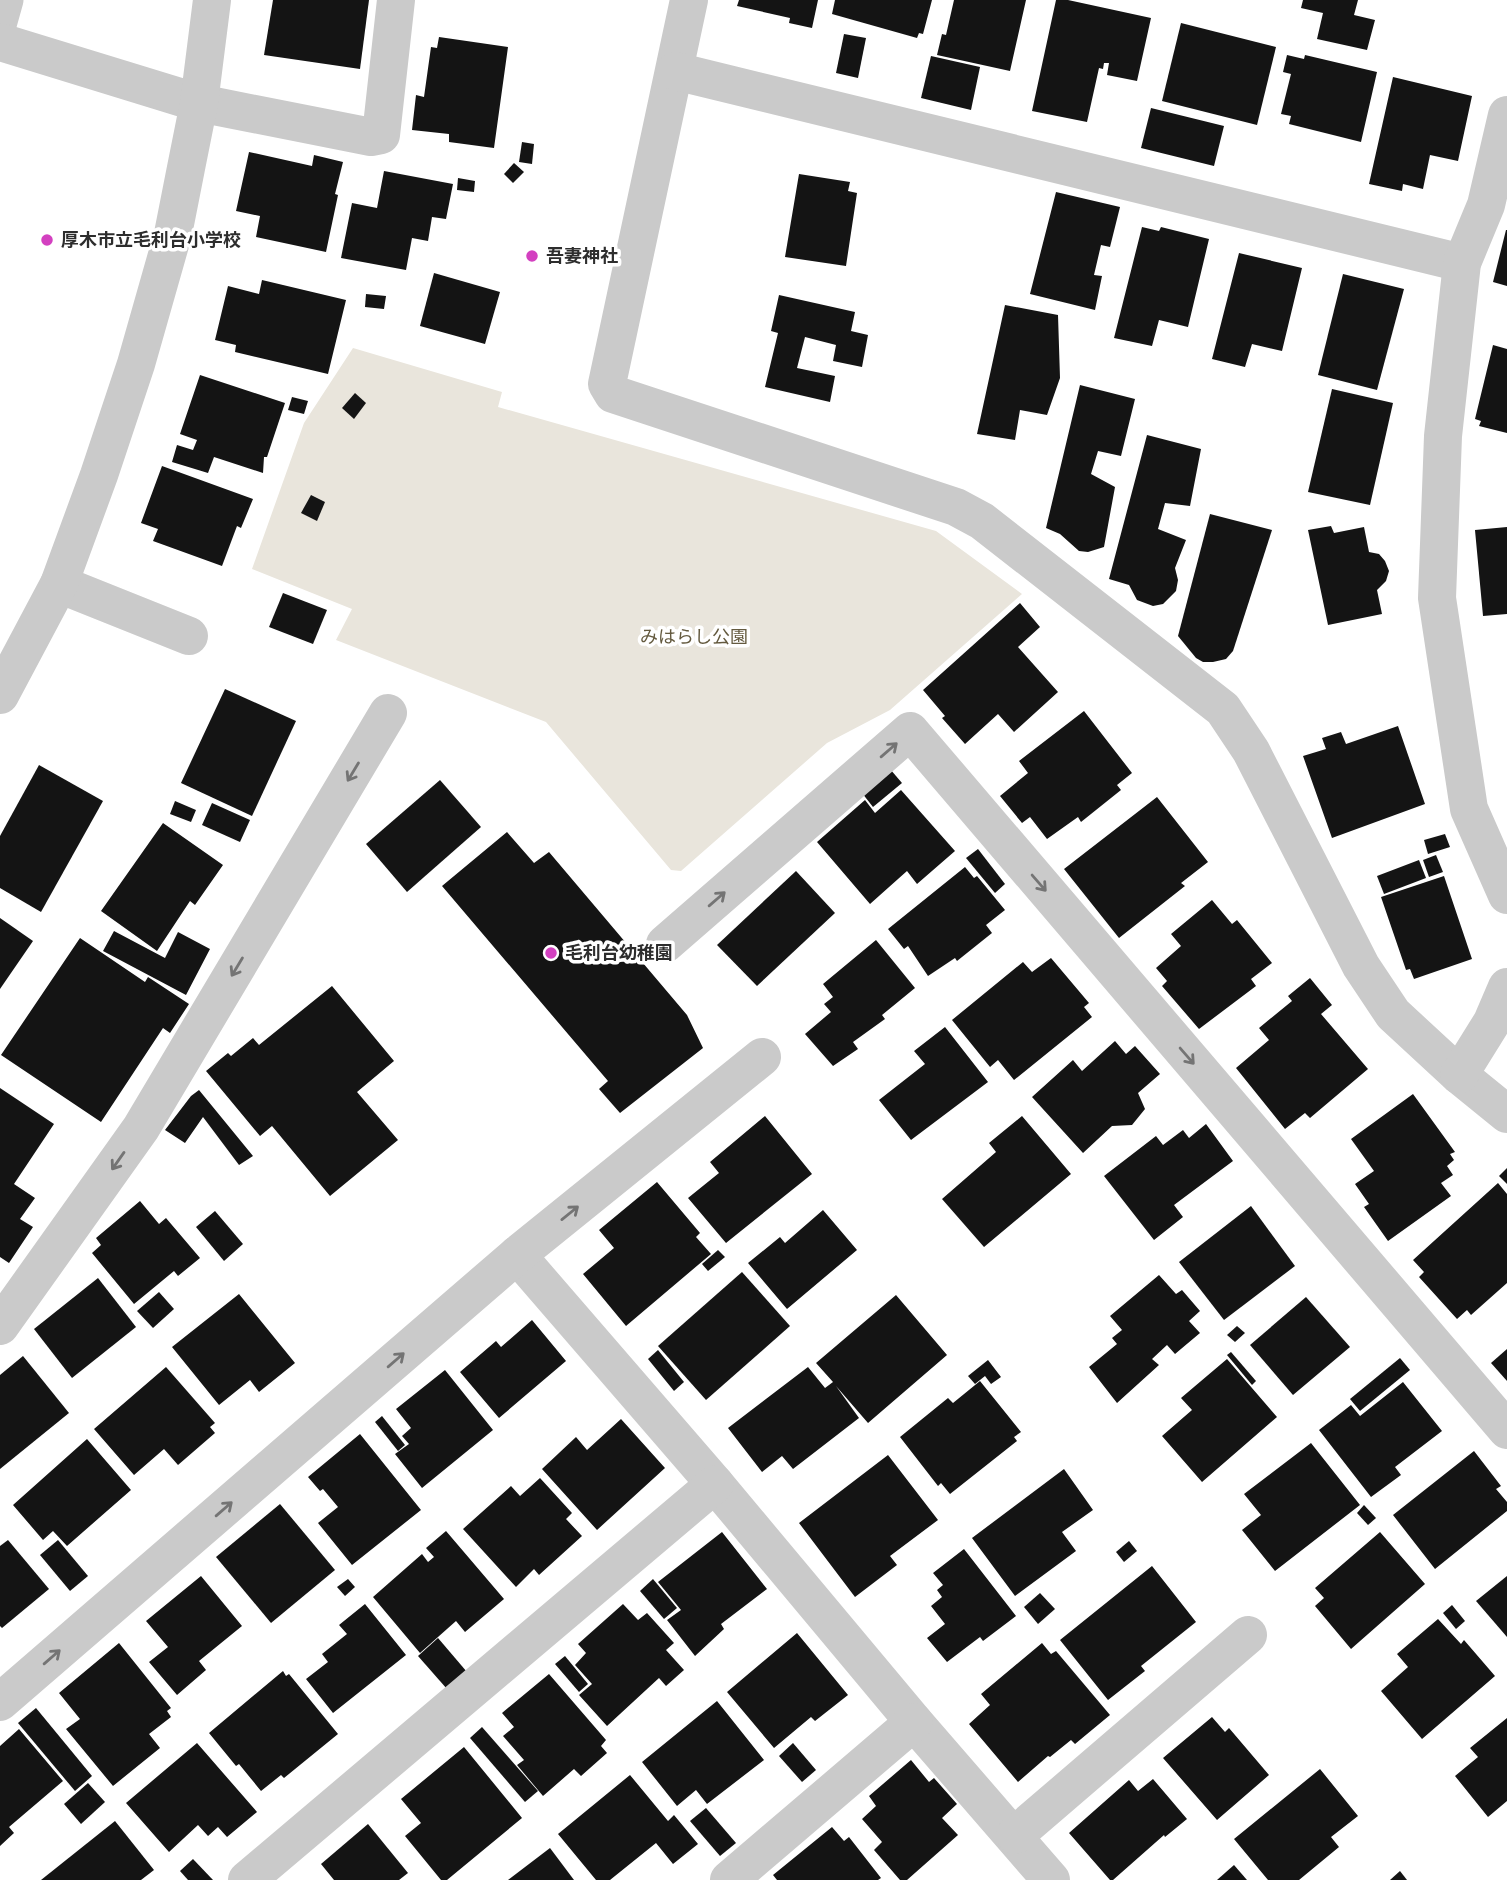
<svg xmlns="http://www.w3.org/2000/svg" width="1507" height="1880" font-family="Ubuntu,'Noto Sans JP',sans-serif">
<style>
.green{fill:#e9e5dc}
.building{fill:#141414}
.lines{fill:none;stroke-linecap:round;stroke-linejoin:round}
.service{stroke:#cacaca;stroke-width:33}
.minor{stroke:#cacaca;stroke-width:38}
.tertiary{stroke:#cacaca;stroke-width:38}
.oneway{stroke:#747474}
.poi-dot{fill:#d340c0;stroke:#fff;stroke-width:2.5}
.labels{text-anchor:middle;stroke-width:7;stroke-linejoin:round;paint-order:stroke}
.poi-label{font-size:18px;font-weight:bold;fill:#2d2d2d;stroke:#fff;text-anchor:start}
.park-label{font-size:18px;fill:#645a3f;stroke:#fff}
</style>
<rect width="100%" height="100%" fill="#fff"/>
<polygon class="green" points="353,348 502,392 498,407 936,531 1022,594 890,710 827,743 681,871 671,870 546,722 336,640 352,609 252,569 304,423"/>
<g class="building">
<polygon points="273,0 369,0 360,69 264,55"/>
<polygon points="739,0 818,0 812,28 789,23 790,18 737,6"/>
<polygon points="835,0 932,0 923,34 919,33 917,38 832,14"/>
<polygon points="954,0 1026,0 1010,71 937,55 942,34 946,35"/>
<polygon points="1056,0 1068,0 1151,18 1137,81 1107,75 1109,63 1104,63 1103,69 1099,68 1087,122 1032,111"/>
<polygon points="1303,0 1358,0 1354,15 1375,20 1367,50 1317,39 1323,13 1301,8"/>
<polygon points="1181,23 1276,47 1257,125 1162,101"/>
<polygon points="844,34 866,38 858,78 836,73"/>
<polygon points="439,37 508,47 494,148 449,142 449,134 412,130 416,95 424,97 431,47 437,48"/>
<polygon points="1287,55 1304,59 1305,55 1377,72 1361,142 1289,124 1291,116 1281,114 1291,74 1283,72"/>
<polygon points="931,56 980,67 971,110 921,98"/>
<polygon points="1393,77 1472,96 1458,161 1430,155 1423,189 1403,184 1402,191 1369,184"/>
<polygon points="1151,108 1224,126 1214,166 1141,148"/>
<polygon points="522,142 534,144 532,164 519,162"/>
<polygon points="249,152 312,166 314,155 343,162 335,194 338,195 326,252 256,237 260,216 236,211"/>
<polygon points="514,163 524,172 513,183 504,174"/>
<polygon points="384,171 453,184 446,219 432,217 428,241 412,238 406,270 341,258 352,203 377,208"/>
<polygon points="799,174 850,182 848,191 857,193 846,266 785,257"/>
<polygon points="458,178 475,181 474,192 457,190"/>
<polygon points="1056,192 1120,207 1110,247 1101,245 1094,275 1102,276 1095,310 1030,294"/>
<polygon points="1142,227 1159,231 1161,227 1209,239 1188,327 1159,320 1152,346 1114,338"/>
<polygon points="1506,230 1507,230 1507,286 1493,282"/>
<polygon points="1239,253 1302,268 1282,351 1252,344 1245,367 1212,359"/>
<polygon points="434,273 500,292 485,344 420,326"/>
<polygon points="1343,274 1404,289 1377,390 1318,375"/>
<polygon points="262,280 346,300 328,374 235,352 236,345 215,340 228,286 259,294"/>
<polygon points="366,294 386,296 384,309 365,307"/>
<polygon points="779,295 855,312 851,331 868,335 862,367 833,361 836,345 805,337 797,368 835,376 830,402 765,387 778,333 771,331"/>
<polygon points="1005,305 1058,315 1060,378 1047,415 1020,410 1015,440 977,434"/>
<polygon points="1493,345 1507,349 1507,433 1479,426 1481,421 1475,419"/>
<polygon points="200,375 285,403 267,457 264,457 263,473 214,457 208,473 172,462 177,445 193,450 197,440 180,434"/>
<polygon points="1080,385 1135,399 1121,456 1098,451 1091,474 1115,487 1104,547 1088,552 1079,551 1060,534 1046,528"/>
<polygon points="1332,389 1393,403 1370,505 1308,492"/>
<polygon points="355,393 366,403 354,419 342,408"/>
<polygon points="292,397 308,401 304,414 288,410"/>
<polygon points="1147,435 1201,449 1190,506 1165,503 1158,529 1186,540 1175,568 1178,580 1176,591 1163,604 1153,606 1137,600 1129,585 1109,579"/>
<polygon points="162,466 253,499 241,528 237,526 222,566 153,541 158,529 141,523"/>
<polygon points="311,495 325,502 317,521 301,513"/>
<polygon points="1210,514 1272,530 1233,651 1226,659 1213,662 1203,662 1196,658 1178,636"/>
<polygon points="1331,526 1334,533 1364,527 1369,552 1379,554 1385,561 1389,571 1386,581 1377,590 1382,614 1328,625 1308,530"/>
<polygon points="1507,527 1507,614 1483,616 1475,530"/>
<polygon points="283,593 327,610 313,644 269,627"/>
<polygon points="1020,603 1040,627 1018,647 1058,692 1014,732 998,714 965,744 942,718 945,716 923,690"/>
<polygon points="225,689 296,721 252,816 181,783"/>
<polygon points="1084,711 1132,773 1117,785 1121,790 1081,822 1078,817 1047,839 1030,817 1022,823 1000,796 1028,773 1019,761"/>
<polygon points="1398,726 1425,804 1332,838 1303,756 1326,749 1322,738 1341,732 1346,744"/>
<polygon points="39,765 103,801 41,912 0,888 0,836"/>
<polygon points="890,769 902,783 873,807 862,793"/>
<polygon points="440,780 481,827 407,892 366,844"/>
<polygon points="901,790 955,851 917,884 907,871 870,904 817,842 865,800 875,813"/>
<polygon points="1157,797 1208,862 1181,883 1185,886 1119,938 1064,869"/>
<polygon points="175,801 196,810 191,822 170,814"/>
<polygon points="212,803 250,820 240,842 202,825"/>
<polygon points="163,823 223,865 195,905 190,901 157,951 101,911"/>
<polygon points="507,832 534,863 549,852 687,1015 703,1048 620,1113 599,1089 608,1081 442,886"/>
<polygon points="1445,834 1450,847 1428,854 1424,840"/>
<polygon points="978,849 1005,884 995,893 966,858"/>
<polygon points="1436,855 1443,872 1429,877 1423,860"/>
<polygon points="1419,860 1426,878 1384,894 1377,876"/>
<polygon points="965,867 974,878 977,876 1005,910 986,925 992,933 957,961 955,958 928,976 908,946 904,949 888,929"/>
<polygon points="796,871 835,913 757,986 717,945"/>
<polygon points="1444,876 1472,959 1414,979 1410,969 1406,970 1381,897"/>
<polygon points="1212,900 1232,924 1237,920 1272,963 1251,979 1256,986 1199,1029 1162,986 1167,981 1156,968 1181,946 1171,934"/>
<polygon points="0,918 33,941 0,989"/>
<polygon points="114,931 165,958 178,932 210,949 186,995 103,951"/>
<polygon points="80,938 145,982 148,977 189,1004 170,1033 163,1028 101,1122 1,1055"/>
<polygon points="876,940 915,988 882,1015 885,1019 853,1042 858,1049 833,1066 805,1034 831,1012 824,1004 833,997 823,984"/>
<polygon points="1051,958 1089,1003 1084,1007 1092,1017 1014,1080 998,1060 990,1067 952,1020 1023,962 1032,972"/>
<polygon points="1310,978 1332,1005 1321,1014 1368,1069 1310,1118 1305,1113 1285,1129 1236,1068 1269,1040 1259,1028 1292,1001 1288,996"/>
<polygon points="332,986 394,1061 357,1092 398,1140 330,1196 272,1126 260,1136 206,1071 228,1053 231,1056 253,1038 259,1045"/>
<polygon points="945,1027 988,1082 911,1140 879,1100 925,1064 914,1051"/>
<polygon points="1115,1041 1126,1054 1135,1046 1160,1074 1138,1093 1145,1109 1132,1125 1112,1126 1083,1153 1032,1097 1073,1060 1082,1071"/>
<polygon points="0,1088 54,1124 14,1184 35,1198 20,1219 33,1227 9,1263 0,1257"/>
<polygon points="199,1090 253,1156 239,1165 203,1117 185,1143 165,1130 191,1096"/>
<polygon points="1413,1094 1455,1152 1450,1154 1454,1160 1447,1166 1453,1175 1441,1183 1451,1196 1388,1241 1364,1207 1369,1204 1355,1184 1374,1171 1351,1139"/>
<polygon points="765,1116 812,1174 726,1243 688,1198 719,1173 710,1162"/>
<polygon points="1022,1116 1071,1174 984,1247 942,1199 996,1152 989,1143"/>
<polygon points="1206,1124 1233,1161 1174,1205 1183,1217 1154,1240 1104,1176 1156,1136 1163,1145 1183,1130 1189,1138"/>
<polygon points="1507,1168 1507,1184 1499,1176"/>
<polygon points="657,1182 700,1233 696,1237 711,1254 626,1326 583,1274 614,1248 599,1230"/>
<polygon points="1498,1183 1507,1194 1507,1283 1471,1315 1467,1310 1457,1319 1419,1277 1424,1272 1413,1260"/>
<polygon points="140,1201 159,1224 166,1218 200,1258 178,1276 174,1271 134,1304 92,1253 101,1245 96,1238"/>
<polygon points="1251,1206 1295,1266 1224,1320 1179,1262"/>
<polygon points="823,1210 857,1250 787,1309 748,1263 780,1237 785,1243"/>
<polygon points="215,1211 243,1244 224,1261 196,1227"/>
<polygon points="718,1250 725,1257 708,1271 702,1264"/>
<polygon points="742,1272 790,1326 706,1400 658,1346"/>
<polygon points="1159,1275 1176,1294 1182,1290 1200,1311 1189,1321 1200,1333 1175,1354 1167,1345 1152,1359 1159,1365 1117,1403 1089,1367 1117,1344 1112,1338 1122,1330 1110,1316"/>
<polygon points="98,1278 136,1327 72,1378 34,1329"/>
<polygon points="159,1292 174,1309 153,1328 137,1311"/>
<polygon points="239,1294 295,1363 259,1392 250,1380 219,1405 172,1347"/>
<polygon points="896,1295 947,1355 868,1423 836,1386 859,1418 793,1469 782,1456 762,1472 728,1428 808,1367 825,1388 833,1382 816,1363"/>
<polygon points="1306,1297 1350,1347 1293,1395 1250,1345"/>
<polygon points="532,1320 566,1361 499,1418 460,1372 496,1341 501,1347"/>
<polygon points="1237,1326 1245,1333 1235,1342 1227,1335"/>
<polygon points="1507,1349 1507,1381 1491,1363"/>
<polygon points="658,1350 684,1382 674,1391 648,1359"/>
<polygon points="1231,1352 1256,1381 1252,1385 1227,1355"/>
<polygon points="23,1356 69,1413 0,1469 0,1375"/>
<polygon points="1400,1358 1410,1370 1360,1411 1350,1399"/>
<polygon points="1227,1359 1277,1417 1202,1482 1162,1436 1192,1410 1181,1398"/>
<polygon points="988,1360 1001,1377 991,1384 985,1376 975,1384 968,1376"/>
<polygon points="166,1367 215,1423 210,1427 215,1433 178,1465 164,1449 134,1475 94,1429"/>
<polygon points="445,1370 493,1430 422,1488 395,1454 409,1444 402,1436 411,1428 396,1409"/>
<polygon points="980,1381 1021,1432 1014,1437 1017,1441 950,1494 941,1483 938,1486 900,1437 948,1398 953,1403"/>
<polygon points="1403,1382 1442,1431 1395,1467 1401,1475 1371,1497 1319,1430 1351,1405 1360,1416"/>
<polygon points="382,1416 405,1445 398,1451 375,1422"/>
<polygon points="621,1419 665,1468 597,1530 542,1469 576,1437 587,1450"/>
<polygon points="360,1434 421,1510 352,1565 318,1523 338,1507 323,1489 320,1491 308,1477"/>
<polygon points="87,1439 131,1490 67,1546 53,1531 43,1540 13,1505"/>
<polygon points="1311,1443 1360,1505 1275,1571 1242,1530 1261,1515 1244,1494"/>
<polygon points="1474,1451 1501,1486 1496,1489 1507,1502 1507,1511 1435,1569 1393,1515"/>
<polygon points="888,1455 938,1520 890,1556 897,1565 855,1597 799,1523"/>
<polygon points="1064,1469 1093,1510 1062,1532 1076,1551 1015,1596 972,1538"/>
<polygon points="540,1478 572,1513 566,1519 582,1536 539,1575 534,1569 516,1587 463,1529 511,1486 520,1496"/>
<polygon points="280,1504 335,1570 271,1623 216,1557"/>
<polygon points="1364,1505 1376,1518 1368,1525 1357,1513"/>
<polygon points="446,1531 504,1599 465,1632 456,1621 420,1653 373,1597 422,1554 428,1562 434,1557 426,1548"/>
<polygon points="722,1532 767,1589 721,1624 724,1629 695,1656 667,1620 681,1610 658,1582"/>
<polygon points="1380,1532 1425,1584 1351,1649 1315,1606 1324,1598 1315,1588"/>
<polygon points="8,1540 49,1589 2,1628 0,1626 0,1546"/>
<polygon points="58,1540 88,1576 70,1591 40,1555"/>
<polygon points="1129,1541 1137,1551 1124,1562 1116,1552"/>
<polygon points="964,1549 1016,1616 983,1641 980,1637 947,1662 927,1638 945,1624 931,1606 942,1597 937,1590 943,1585 933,1573"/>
<polygon points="1152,1566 1196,1622 1141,1666 1145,1671 1108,1700 1060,1640"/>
<polygon points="201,1576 242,1626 199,1661 206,1670 177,1695 149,1662 168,1647 146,1621"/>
<polygon points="1507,1576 1507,1637 1476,1601"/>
<polygon points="348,1579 355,1587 345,1596 337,1587"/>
<polygon points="653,1579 677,1608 664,1619 640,1591"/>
<polygon points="1040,1593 1055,1609 1038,1624 1024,1607"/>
<polygon points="365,1604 406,1655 333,1713 306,1679 328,1662 322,1654 347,1634 339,1625"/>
<polygon points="623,1604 638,1620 647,1613 674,1643 666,1650 684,1670 666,1686 659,1678 607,1726 579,1695 592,1684 575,1665 586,1653 578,1644"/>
<polygon points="1452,1605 1465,1621 1456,1629 1443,1613"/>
<polygon points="1438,1619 1461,1644 1464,1640 1495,1676 1422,1739 1381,1691 1408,1667 1397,1654"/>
<polygon points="797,1633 848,1695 815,1721 811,1717 774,1748 727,1692"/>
<polygon points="438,1638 467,1672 447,1689 418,1656"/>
<polygon points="119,1643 171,1708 167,1711 171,1717 149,1734 160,1748 113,1786 66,1729 80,1719 59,1693"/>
<polygon points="1042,1643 1051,1654 1056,1651 1110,1715 1075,1744 1071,1740 1050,1757 1048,1756 1018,1782 969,1724 990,1705 981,1694"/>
<polygon points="565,1656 588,1684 579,1692 555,1664"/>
<polygon points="283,1671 286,1676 289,1674 338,1734 284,1778 281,1775 261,1791 239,1764 236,1766 209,1733"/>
<polygon points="549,1674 606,1740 601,1746 607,1753 581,1776 574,1769 543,1796 517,1765 524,1760 503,1736 514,1727 502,1713"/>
<polygon points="717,1701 764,1760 707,1804 696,1790 677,1806 642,1762"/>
<polygon points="36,1708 92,1776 75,1791 18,1723"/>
<polygon points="1212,1717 1225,1732 1229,1728 1269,1775 1217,1820 1163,1758"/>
<polygon points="1507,1718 1507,1801 1488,1817 1455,1776 1478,1757 1470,1748"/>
<polygon points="482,1727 538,1791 525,1802 470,1738"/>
<polygon points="19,1729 63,1781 9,1827 14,1833 0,1846 0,1746"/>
<polygon points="197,1743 257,1812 227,1837 218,1827 208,1836 198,1825 169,1852 126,1803"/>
<polygon points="793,1743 816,1770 802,1782 779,1756"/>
<polygon points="464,1747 522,1818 447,1880 441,1880 405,1836 421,1823 401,1799"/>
<polygon points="911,1760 929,1782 934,1778 957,1804 942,1818 958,1835 907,1880 900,1880 874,1850 882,1842 862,1819 876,1806 869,1796"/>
<polygon points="1320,1769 1358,1816 1331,1837 1339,1847 1299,1880 1268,1880 1234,1839"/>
<polygon points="630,1775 668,1821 674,1815 698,1844 673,1864 656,1843 610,1880 596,1880 558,1834"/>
<polygon points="1153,1779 1187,1819 1165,1837 1164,1835 1113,1880 1110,1880 1069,1833 1129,1780 1138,1791"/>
<polygon points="88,1783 105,1802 81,1824 64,1804"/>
<polygon points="706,1808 736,1843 720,1856 690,1821"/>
<polygon points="115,1821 154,1870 141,1880 41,1880"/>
<polygon points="368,1824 408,1873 399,1880 334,1880 321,1864"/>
<polygon points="832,1827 844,1841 849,1837 881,1878 878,1880 777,1880 773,1875"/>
<polygon points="550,1848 574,1880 508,1880"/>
<polygon points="193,1859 213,1880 188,1880 180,1871"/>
<polygon points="1234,1865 1247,1880 1217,1880"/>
<polygon points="1400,1871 1407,1880 1390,1880"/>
</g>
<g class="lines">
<polyline class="service" points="0,25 7,0"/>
<g class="minor">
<polyline points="689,0 607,384 613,394 956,507 982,521 1223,709 1251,751 1361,966 1393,1014 1459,1075 1507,1114"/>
<polyline points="0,42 199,103 371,137 381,135 396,0"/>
<polyline points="675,71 1462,263"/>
<polyline points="1507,115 1486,205 1462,263 1443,436 1437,598 1469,809 1507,895"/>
<polyline points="59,584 189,636"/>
<polyline points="665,944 910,731 1507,1430"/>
<polyline points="1459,1075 1492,1022 1507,987"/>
<polyline points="517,1255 715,1484 914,1722 1051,1880"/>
<polyline points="0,1326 141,1128 388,713"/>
<polyline points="0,1702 517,1255 762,1057"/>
<polyline points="1015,1835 1248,1635"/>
<polyline points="247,1880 715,1484"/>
<polyline points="729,1880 914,1722"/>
</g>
<polyline class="tertiary" points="0,695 59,584 99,475 136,364 173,234 186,168 199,103 212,0"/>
</g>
<defs><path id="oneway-shaft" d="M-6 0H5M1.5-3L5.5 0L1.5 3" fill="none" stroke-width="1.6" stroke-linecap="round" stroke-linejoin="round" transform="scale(1.75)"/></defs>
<g class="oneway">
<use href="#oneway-shaft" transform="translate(889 750) rotate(-41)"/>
<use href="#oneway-shaft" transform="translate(353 772) rotate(121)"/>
<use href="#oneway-shaft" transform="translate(1039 883) rotate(49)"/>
<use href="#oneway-shaft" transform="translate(717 899) rotate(-41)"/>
<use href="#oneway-shaft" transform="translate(237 967) rotate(121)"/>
<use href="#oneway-shaft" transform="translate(1187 1056) rotate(49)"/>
<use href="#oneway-shaft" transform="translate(118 1161) rotate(125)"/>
<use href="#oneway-shaft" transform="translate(570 1213) rotate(-39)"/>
<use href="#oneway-shaft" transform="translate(396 1360) rotate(-41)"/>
<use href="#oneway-shaft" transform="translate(224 1509) rotate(-41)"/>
<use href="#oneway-shaft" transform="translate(52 1657) rotate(-41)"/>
</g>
<g class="poi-dot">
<circle cx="47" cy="240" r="7"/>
<circle cx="532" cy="256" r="7"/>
<circle cx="551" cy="953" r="7"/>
</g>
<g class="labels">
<g class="poi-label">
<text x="61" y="246">厚木市立毛利台小学校</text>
<text x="546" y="262">吾妻神社</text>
<text x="565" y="959">毛利台幼稚園</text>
</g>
<g class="park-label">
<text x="694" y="643">みはらし公園</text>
</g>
</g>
</svg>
